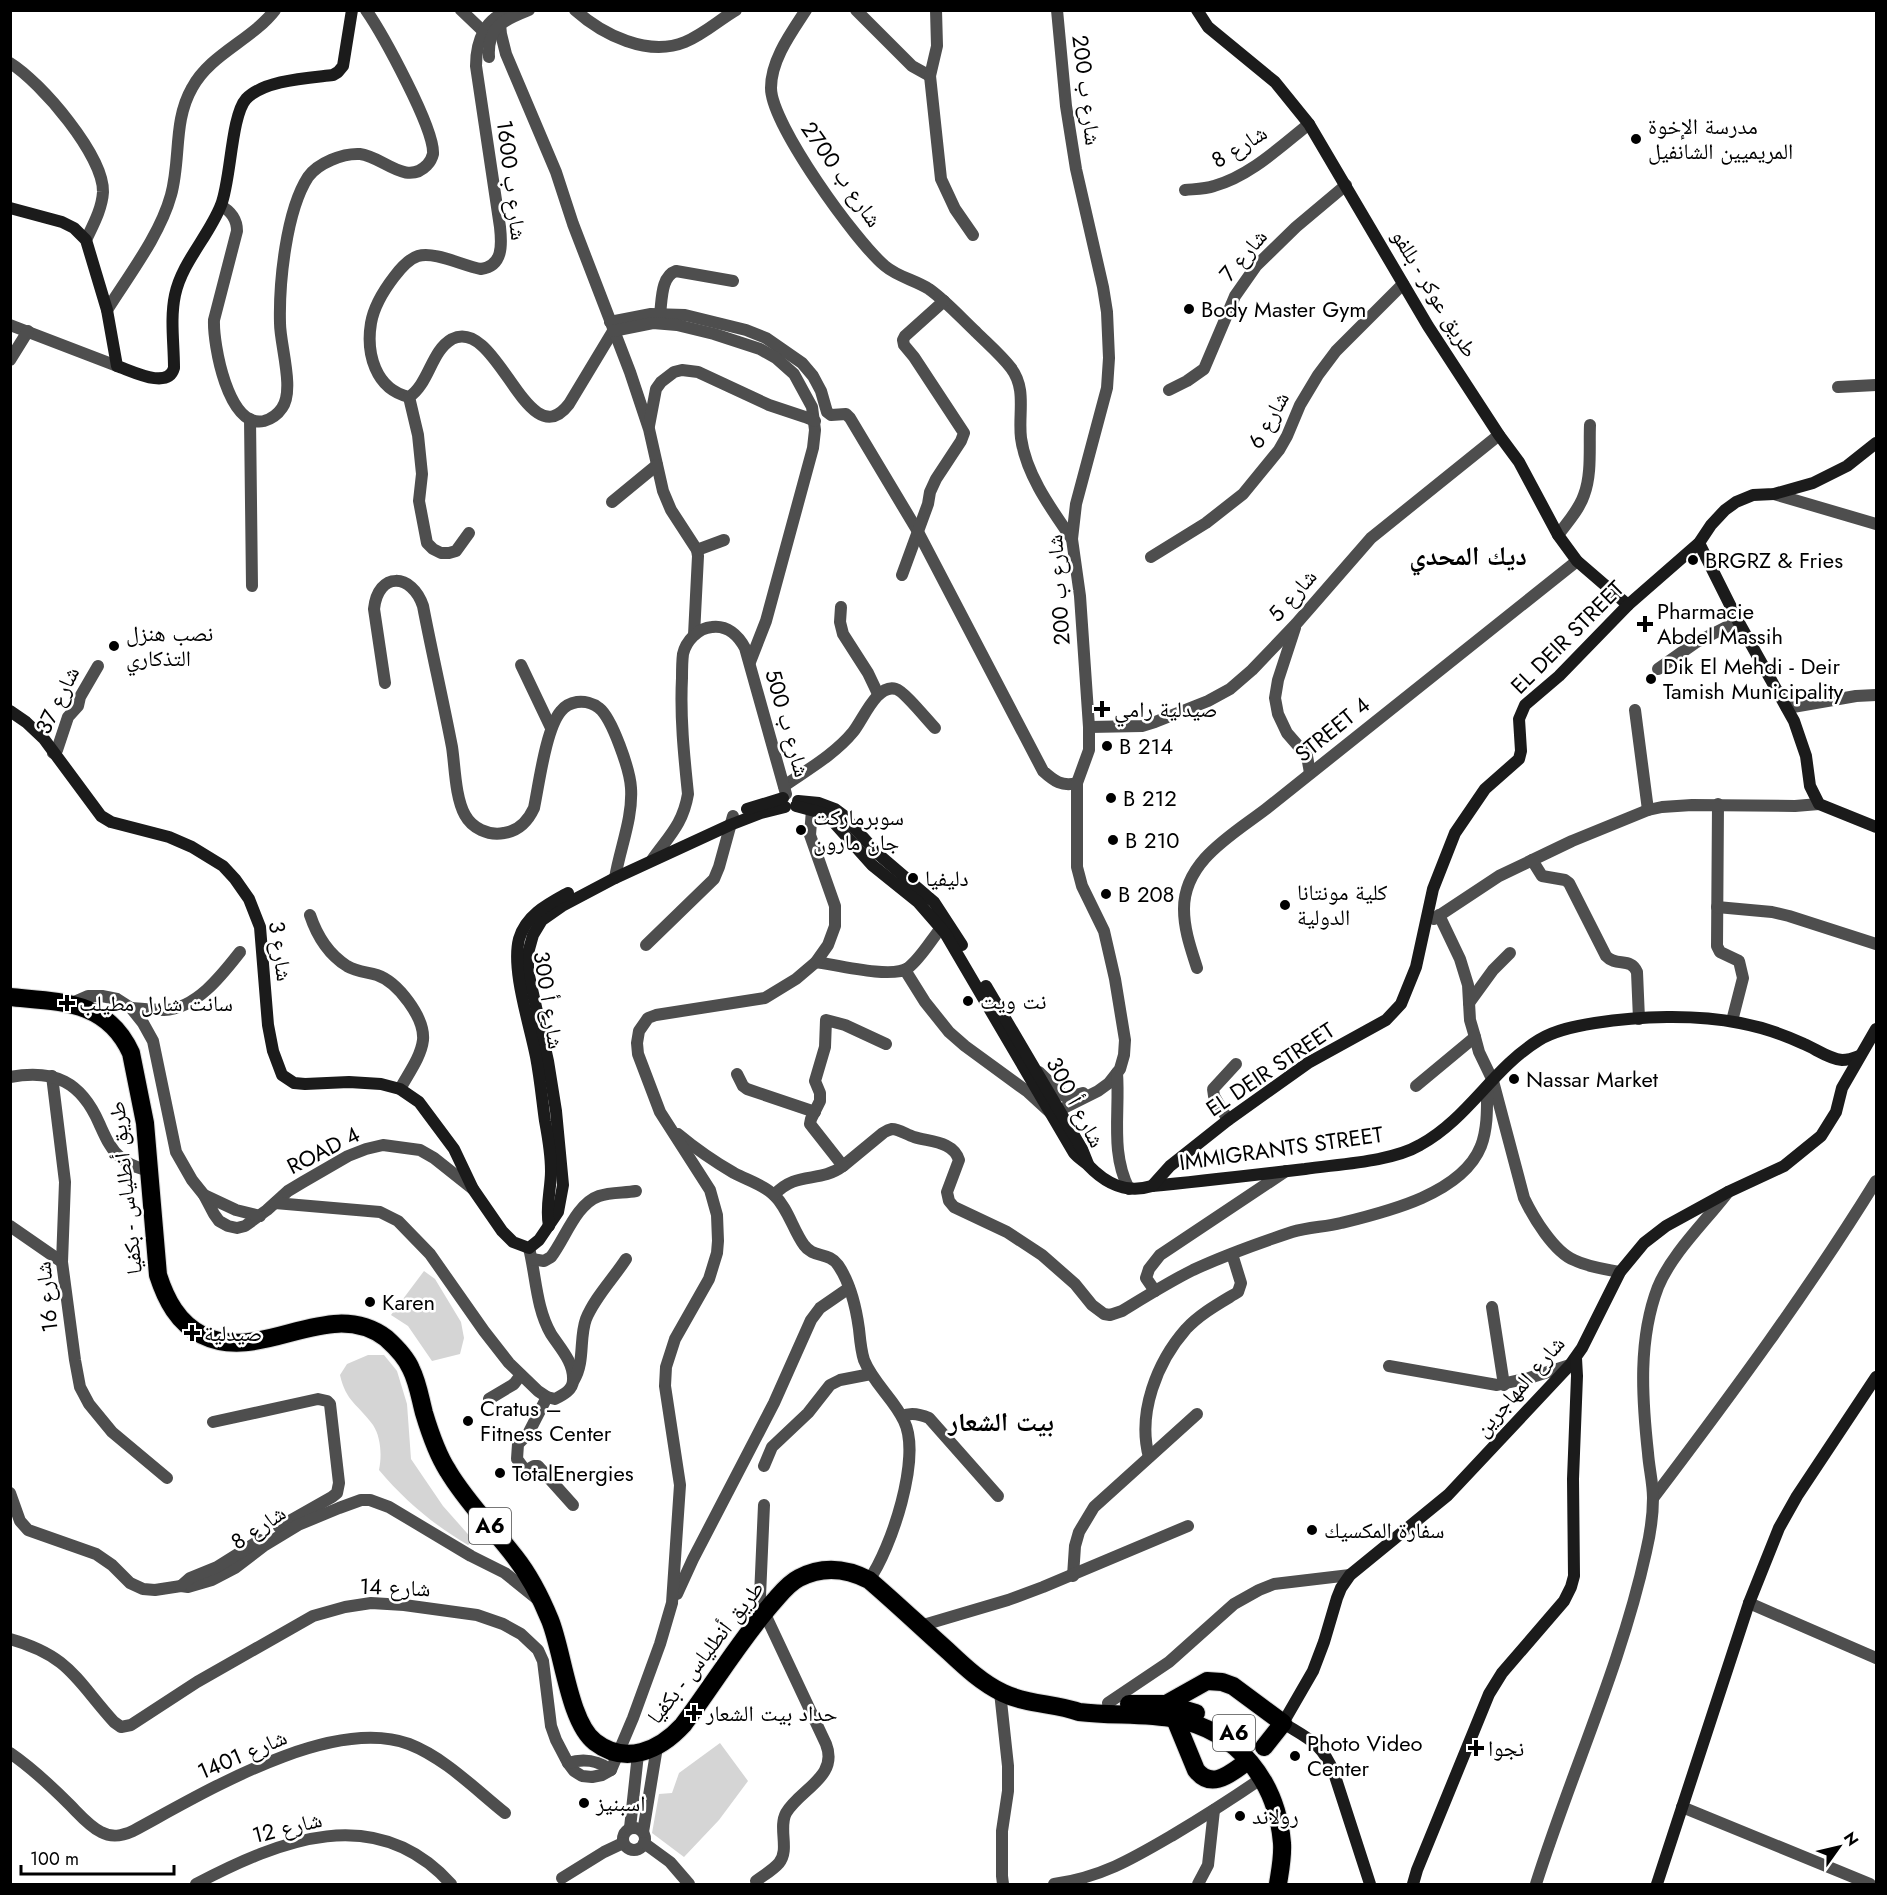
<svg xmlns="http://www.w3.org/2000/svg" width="1887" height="1895" font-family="Jost,'Noto Naskh Arabic',sans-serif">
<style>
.green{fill:#d5d5d5}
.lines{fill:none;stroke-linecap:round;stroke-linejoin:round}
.highway-casing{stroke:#dbdbdb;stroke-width:20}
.street{stroke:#4e4e4e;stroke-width:12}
.secondary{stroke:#1b1b1b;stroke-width:12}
.highway{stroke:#000;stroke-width:18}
.poi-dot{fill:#000;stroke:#fff;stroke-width:2}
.labels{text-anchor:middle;stroke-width:5;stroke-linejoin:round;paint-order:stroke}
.shield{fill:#fff;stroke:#4c4c4c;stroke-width:1.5}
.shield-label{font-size:21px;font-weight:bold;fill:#000}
.street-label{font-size:22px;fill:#000;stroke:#fff}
.poi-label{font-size:22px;fill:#000;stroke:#fff;text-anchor:start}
.quarter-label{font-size:26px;font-weight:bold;fill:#000;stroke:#fff}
</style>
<rect width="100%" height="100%" fill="#fff"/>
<g class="green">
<polygon points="424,1271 435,1279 461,1322 464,1338 460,1354 432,1361 408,1326 391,1315"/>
<path d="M368 1355H384L397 1371 407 1404 411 1459 443 1506 474 1541 468 1545C434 1525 405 1501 379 1470 382 1456 381 1437 373 1425 358 1404 346 1402 340 1375L347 1364Z"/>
<polygon points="720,1743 748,1781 719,1820 684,1857 652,1833 659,1794 672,1793 679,1773"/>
</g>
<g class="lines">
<g class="highway-casing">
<g id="highway">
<path d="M10 997C60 1002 107 1000 131 1053L145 1123 158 1275C166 1300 178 1323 202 1335 262 1365 328 1295 386 1338 396 1347 406 1357 411 1369 418 1383 420 1398 424 1413 430 1433 437 1454 448 1471 467 1503 493 1528 515 1557 530 1576 541 1598 550 1620 563 1652 569 1722 595 1742 626 1766 660 1750 683 1725 714 1684 741 1638 775 1600 782 1592 789 1583 799 1578 822 1566 846 1568 869 1580 896 1603 922 1628 948 1651 965 1667 982 1683 1003 1693 1028 1705 1055 1703 1079 1712 1111 1716 1145 1713 1176 1719 1238 1731 1277 1782 1282 1843 1283 1857 1280 1871 1278 1884"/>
<polyline points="1129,1704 1166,1704 1196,1713"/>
<polyline points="1166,1704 1207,1681 1222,1682 1233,1686 1283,1723 1264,1747"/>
<path d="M1175 1719 1196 1770C1210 1788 1226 1777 1241 1766"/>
</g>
</g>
<g class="street">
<polyline points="461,10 483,31"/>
<path d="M512 10C485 17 476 41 476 66L500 227C502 245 503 266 481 269 463 266 435 251 418 256 408 259 400 269 394 277 384 290 374 306 371 323 366 353 375 389 409 397 429 384 431 351 452 339 498 316 527 459 569 404L613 331"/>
<path d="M575 10C603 35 648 57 685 42 704 34 719 20 736 10"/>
<path d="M806 10C791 33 771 60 771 88 771 124 856 242 885 266 898 277 915 280 929 289 946 301 961 318 976 332 988 344 1001 355 1011 368 1027 389 1018 414 1021 438 1026 475 1052 510 1072 539"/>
<polyline points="856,10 912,66 930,76 937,46 936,10"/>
<polyline points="500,24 501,34 506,54 556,172 573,224 630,372 649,429 663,491 671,510 697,550 698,556 694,635"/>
<path d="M489 57C487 26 504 20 529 10"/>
<path d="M10 63C41 82 104 156 103 192 102 209 93 225 86 240"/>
<polyline points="930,76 941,179 955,209 973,235"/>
<path d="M1185 190C1195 189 1205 189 1214 186 1250 176 1280 147 1309 124"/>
<path d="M221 206C231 211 237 220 237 231L214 320C213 344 228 429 264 421 271 419 278 414 282 408 295 390 280 345 280 323 279 283 286 211 308 177 318 163 343 153 360 154 382 156 406 187 427 165 430 162 432 158 433 154 435 129 382 33 366 10"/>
<path d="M107 310C129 275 160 235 171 195 181 159 173 121 192 88 210 54 252 40 275 10"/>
<path d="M660 314C662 300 661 276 676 271L733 281"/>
<path d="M610 322 651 314 685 315 746 330 766 338 802 363 813 376 821 391 827 412 831 415 846 414 850 418 917 530 1043 771C1054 781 1062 787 1077 783"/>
<polyline points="10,325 117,366"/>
<polyline points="613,331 653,323 677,325 714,334 760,349 776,358 794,374 812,407 815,430 813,448 766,621 750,662"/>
<polyline points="10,360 28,331"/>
<polyline points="1838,387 1876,385"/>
<polyline points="1169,390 1187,381 1204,369 1235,296 1256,266 1296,227 1346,185"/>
<polyline points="409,397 418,435 422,474 419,501 427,543 433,549 441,553 449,553 456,551 469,533"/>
<polyline points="250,419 252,586"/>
<polyline points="649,426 656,389 661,382 674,372 682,370 698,372 769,405 805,417 815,421"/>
<polyline points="1774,494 1876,524"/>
<polyline points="612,502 657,465"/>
<path d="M1558 535C1567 523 1579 510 1584 495 1592 474 1589 447 1590 425"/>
<polyline points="697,550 724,540"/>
<polyline points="1151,557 1206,523 1243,494 1279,450 1287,436 1300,405 1318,375 1336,351 1403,284"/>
<polyline points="902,575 928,504 930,492 936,479 961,441 964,433 914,357 904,345 903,340 905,336 944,301"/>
<polyline points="841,607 840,622 843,634 868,673 878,694"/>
<polyline points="1295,628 1278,680 1275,698 1278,714 1287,733 1307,756 1310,773"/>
<polyline points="521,665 551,728"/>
<polyline points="1658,669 1695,643 1738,621"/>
<path d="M385 683 374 609C378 571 412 573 423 606 432 653 443 700 452 747 455 766 455 797 465 815 472 828 488 836 504 833 519 831 528 821 534 808 539 784 546 728 561 711 565 706 571 703 577 702 584 701 593 703 599 708 612 718 630 770 631 788 633 818 620 848 615 878"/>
<polyline points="1787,708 1856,696 1876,695"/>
<polyline points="1635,710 1648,810"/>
<polyline points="1089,727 1142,726 1155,722 1208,701 1230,689 1252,670 1296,624 1371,538 1499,435"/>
<polyline points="53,753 57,750 68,717 78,706 80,697 98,666"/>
<path d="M784 786C807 770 835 754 853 732 863 720 877 683 896 689 904 691 928 721 935 728"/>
<polyline points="1718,804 1717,946 1720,952 1739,961 1743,978 1732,1021"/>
<path d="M652 860C669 836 683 824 688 794 684 755 680 717 682 678 682 670 682 662 683 654 686 641 698 628 712 627 727 625 738 635 745 648L786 794"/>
<path d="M1532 860 1542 876 1565 880 1569 883 1606 956C1616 967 1631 957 1637 972L1639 1019"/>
<polyline points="1717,907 1772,912 1789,916 1876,944"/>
<path d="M310 915C317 936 328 954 347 966 357 972 367 972 377 975 398 982 425 1018 423 1040 421 1057 408 1074 400 1089"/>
<path d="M1439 915 1460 959 1468 985 1470 1020 1475 1037 1479 1052 1493 1081 1524 1198C1533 1217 1554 1252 1574 1260 1588 1267 1605 1269 1620 1272"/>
<polyline points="1434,919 1499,876 1572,841 1648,810 1662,807 1692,805 1795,806 1819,804"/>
<polyline points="646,945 714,879 719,867 733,816"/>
<path d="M816 962C837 965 892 979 908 968 921 958 931 940 941 928"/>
<path d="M1197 968C1191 949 1184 930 1184 909 1184 861 1232 835 1266 809L1577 561"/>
<polyline points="905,970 925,1002 949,1032 965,1046 1028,1092 1052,1114 1098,1091 1109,1083 1120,1069 1124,1055 1125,1040 1115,979 1104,931 1082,886 1077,867 1077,783 1089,750 1089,727 1080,596 1072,539 1076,504 1107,388 1109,358 1107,312 1103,287 1076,169 1066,106 1057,10"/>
<polyline points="72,1003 88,996 102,996 117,999 131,1008 143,1023 153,1041 176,1152 192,1180 204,1195 214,1214 219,1221 228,1226 237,1228 245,1226 267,1210 288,1191 303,1182 348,1156 366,1149 383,1145 420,1150 434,1158 473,1189"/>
<polyline points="1469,1003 1493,970 1510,953"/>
<path d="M131 1008C142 1009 153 1010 164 1010 196 1009 222 975 240 952"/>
<polyline points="1039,1072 1064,1096 1069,1097 1083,1093"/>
<path d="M1117 1073C1120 1112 1110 1152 1129 1189"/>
<polyline points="737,1074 743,1086 747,1089 815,1112"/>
<polyline points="52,1076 65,1182 62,1262 75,1360 80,1387 89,1404 112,1432 167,1478"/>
<path d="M10 1077C55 1069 81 1082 99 1123 105 1136 110 1149 121 1158 129 1166 140 1168 150 1171"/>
<polyline points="1416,1086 1475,1037"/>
<polyline points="1228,1120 1214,1096 1213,1089 1236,1064"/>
<path d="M678 1134C696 1149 715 1162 734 1173 747 1180 764 1185 774 1195 788 1208 793 1230 804 1245 813 1258 829 1252 838 1265 851 1284 856 1307 859 1329 860 1339 861 1351 864 1360 873 1383 894 1399 904 1421 922 1457 891 1549 869 1580"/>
<path d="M843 1166 883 1133C886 1131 887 1130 892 1129 899 1129 907 1135 914 1137 930 1142 953 1141 959 1160L947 1192 949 1201 954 1207 1007 1232 1042 1255 1075 1284 1092 1305 1104 1314 1110 1315 1122 1311C1145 1297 1169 1282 1193 1270 1225 1255 1259 1243 1292 1232 1308 1227 1325 1227 1341 1223 1386 1212 1462 1194 1481 1146 1488 1127 1487 1107 1487 1087"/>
<polyline points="204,1195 236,1210 260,1216"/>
<path d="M774 1195C797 1170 819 1184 843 1166L810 1124 811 1119 820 1101V1093L815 1081 825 1047 826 1020 845 1025 886 1044"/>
<path d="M275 1203 380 1212 398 1221 430 1254 484 1331 509 1363 538 1391 547 1397 555 1399C563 1395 573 1390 573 1380 574 1362 560 1348 551 1334 536 1308 536 1276 529 1248"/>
<polyline points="10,1226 62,1262"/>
<path d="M532 1259 544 1261 551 1257C565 1239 576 1204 599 1196 610 1192 625 1193 636 1191"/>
<polyline points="1155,1291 1146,1278 1149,1269 1160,1255 1286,1171"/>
<polyline points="1492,1307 1504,1385"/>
<polyline points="1389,1366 1497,1385 1529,1378 1570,1365"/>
<path d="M574 1380C585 1362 579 1338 586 1319 595 1297 613 1279 626 1259"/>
<polyline points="547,1397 528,1434 518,1444 517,1459 525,1470 527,1470 534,1466 538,1466 573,1505"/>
<polyline points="489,1399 514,1384 520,1376"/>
<path d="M902 1416C911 1412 920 1414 929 1418L998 1496"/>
<polyline points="213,1422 318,1399 327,1401 330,1404 339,1483 337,1493 332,1497 279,1527"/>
<path d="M1149 1457C1137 1413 1157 1362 1186 1329 1201 1313 1220 1303 1238 1292L1241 1283 1232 1254"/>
<polyline points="764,1466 772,1447 808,1413 830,1385 840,1380 871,1374"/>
<polyline points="10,1493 20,1521 28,1530 96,1554 112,1565 130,1583 143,1589 155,1590 181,1586 188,1587 212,1580 235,1568 265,1545 298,1525 339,1508 361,1500 370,1500 389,1507 471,1556 505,1573 536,1598"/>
<path d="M1654 1497C1732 1394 1808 1291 1876 1181"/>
<polyline points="1073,1576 1075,1546 1079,1532 1094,1507 1197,1414"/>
<polyline points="181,1586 190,1578 217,1567 260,1540"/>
<polyline points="677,1594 693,1559 774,1403 811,1320 820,1308 849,1288"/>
<polyline points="1749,1603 1876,1658"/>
<polyline points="759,1619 764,1505"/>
<polyline points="920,1626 1008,1600 1043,1587 1188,1526"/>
<path d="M10 1639C70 1656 76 1680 114 1722L121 1727 131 1725 197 1682 313 1616 345 1607 371 1603 404 1605 477 1615 503 1624 521 1634 538 1650 543 1661 551 1726 556 1740 568 1763 574 1771 582 1776 592 1777 602 1775 611 1770 633 1718 660 1644 672 1603 680 1485 665 1386 666 1367 675 1339 709 1279 717 1253 718 1241 717 1215 710 1190 660 1112 638 1054 637 1043 639 1031 648 1018 656 1015 765 998 796 979 816 962 828 945 835 926V906L810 835 812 810"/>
<polyline points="1000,1692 1008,1766 1008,1791 1002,1831 1002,1876 1003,1884"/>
<polyline points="1108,1703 1169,1662 1234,1604 1259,1590 1274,1584 1350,1575"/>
<path d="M10 1753C32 1768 51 1786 70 1805 79 1814 89 1826 101 1832 112 1838 122 1836 133 1831 202 1794 330 1715 409 1744 445 1758 475 1789 505 1813"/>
<path d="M568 1763C584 1758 597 1760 611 1770"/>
<polyline points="1682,1807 1870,1884"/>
<circle cx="634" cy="1839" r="11"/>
<polyline points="630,1828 638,1754"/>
<polyline points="643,1832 657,1747"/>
<polyline points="644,1843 670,1862 689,1884"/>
<polyline points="562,1878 604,1852 623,1843"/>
<path d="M756 1881C764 1875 773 1870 779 1863 790 1850 778 1828 786 1813 800 1789 839 1777 826 1744L764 1612"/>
<path d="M196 1884C280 1840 376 1801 451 1884"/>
<path d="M1054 1884C1102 1877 1132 1859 1173 1835 1203 1817 1233 1798 1262 1778"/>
<polyline points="1198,1884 1208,1865 1214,1810"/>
<path d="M1536 1884C1571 1773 1621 1666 1646 1552 1650 1535 1653 1516 1653 1498 1653 1483 1649 1468 1648 1453 1642 1398 1638 1339 1658 1287 1672 1253 1706 1221 1728 1192"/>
</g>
<g class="secondary">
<polyline points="1197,10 1208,27 1275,82 1309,124 1428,326 1499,435 1519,462 1558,535 1577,561 1628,605"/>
<path d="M10 208 62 222 74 228 86 240 107 310 117 366C132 371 168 390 174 368 174 343 170 319 175 295 182 262 209 236 221 205 231 180 231 116 246 99 264 80 308 78 333 75L338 72 343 66 352 10"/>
<polyline points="1699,543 1738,621 1794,721 1806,756 1810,786 1819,804 1876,827"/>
<polyline points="10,711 26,722 44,739 101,816 111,822 169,837 192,847 223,866 235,879 249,899 260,927 268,1025 273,1051 282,1075 294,1083 305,1084 349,1082 381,1084 400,1089 419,1102 454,1149 473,1189 502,1231 513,1242 529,1248 539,1240 558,1212 563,1185 556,1111 548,1061 528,971 528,953 533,935 542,920 562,906 615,878 730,825 761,813 785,807"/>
<polyline points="798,801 819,803 835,809 843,815 878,854 934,902 962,945"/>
<path d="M796 806 822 813 829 817 872 865 918 902 945 933 1074 1153C1078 1158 1084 1161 1088 1165 1106 1184 1126 1194 1152 1186 1203 1181 1254 1175 1305 1169 1339 1164 1391 1162 1420 1145 1468 1119 1493 1068 1539 1040 1555 1030 1576 1026 1595 1023 1639 1016 1695 1014 1740 1023 1761 1027 1785 1035 1804 1044 1816 1049 1829 1059 1842 1060 1848 1060 1854 1058 1859 1056"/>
<polyline points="747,809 783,798"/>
<polyline points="986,986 1082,1149 1088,1164"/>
<polyline points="1152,1186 1170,1166 1228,1120 1308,1063 1386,1020 1401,1004 1416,967 1433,889 1455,833 1485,789 1519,759 1521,751 1519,719 1525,705 1559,676 1628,605 1699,543 1711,525 1725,510 1736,502 1753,495 1774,494 1813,483 1847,466 1876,443"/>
<path d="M549 1226C545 1207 551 1190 551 1171 551 1154 548 1137 545 1121 542 1099 540 1078 536 1057 530 1025 511 970 519 939 526 915 548 904 568 893"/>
<path d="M1370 1884 1334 1773C1322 1743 1309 1739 1283 1723L1313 1671 1324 1642 1337 1598 1341 1588 1350 1575 1448 1495 1570 1365 1582 1348 1620 1272 1644 1243 1666 1226 1728 1192 1784 1166 1821 1136 1836 1112 1842 1088 1876 1029"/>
<polyline points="1413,1884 1417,1870 1489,1694 1502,1673 1564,1601 1571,1587 1574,1576 1573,1479 1577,1376 1576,1358"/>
<polyline points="1657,1884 1749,1603 1779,1528 1797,1496 1876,1377"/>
</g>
<use href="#highway" class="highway"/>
</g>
<g class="poi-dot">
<circle cx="1636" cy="139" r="6"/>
<circle cx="1189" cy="309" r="6"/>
<circle cx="1693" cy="560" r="6"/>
<path d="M1642 615h6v6h6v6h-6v6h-6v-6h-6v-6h6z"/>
<circle cx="114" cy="646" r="6"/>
<circle cx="1651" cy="679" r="6"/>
<path d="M1099 700h6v6h6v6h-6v6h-6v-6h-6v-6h6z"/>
<circle cx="1107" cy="746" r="6"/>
<circle cx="1111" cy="798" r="6"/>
<circle cx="801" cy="830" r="6"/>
<circle cx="1113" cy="840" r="6"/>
<circle cx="913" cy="878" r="6"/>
<circle cx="1106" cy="894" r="6"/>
<circle cx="1285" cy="905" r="6"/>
<circle cx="968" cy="1001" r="6"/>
<path d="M64 994h6v6h6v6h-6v6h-6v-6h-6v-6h6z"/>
<circle cx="1514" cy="1079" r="6"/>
<circle cx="370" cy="1302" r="6"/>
<path d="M189 1324h6v6h6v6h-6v6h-6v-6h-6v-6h6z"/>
<circle cx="468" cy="1421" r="6"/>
<circle cx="500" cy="1473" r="6"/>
<circle cx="1312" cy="1530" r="6"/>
<path d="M691 1704h6v6h6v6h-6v6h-6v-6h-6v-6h6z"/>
<path d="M1473 1739h6v6h6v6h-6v6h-6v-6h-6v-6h6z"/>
<circle cx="1295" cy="1756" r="6"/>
<circle cx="584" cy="1803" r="6"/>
<circle cx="1240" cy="1816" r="6"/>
</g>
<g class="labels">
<g class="shield">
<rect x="469" y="1508" width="42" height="36" rx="4.5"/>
<rect x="1213" y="1715" width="42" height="36" rx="4.5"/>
</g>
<g class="shield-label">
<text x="490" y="1533">A6</text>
<text x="1234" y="1740">A6</text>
</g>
<g class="street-label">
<text transform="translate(1087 90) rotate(83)" y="8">شارع ب 200</text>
<text transform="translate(1239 146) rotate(-32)" y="8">شارع 8</text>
<text transform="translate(842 174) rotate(55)" y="8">شارع ب 2700</text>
<text transform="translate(512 180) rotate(83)" y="8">شارع ب 1600</text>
<text transform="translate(1243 255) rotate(-50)" y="8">شارع 7</text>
<text transform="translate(1435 293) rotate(59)" y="8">طريق عوكر - بللفو</text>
<text transform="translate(1268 420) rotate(-61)" y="8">شارع 6</text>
<text transform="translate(1058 590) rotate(-94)" y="8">شارع ب 200</text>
<text transform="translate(1292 595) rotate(-49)" y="8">شارع 5</text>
<text transform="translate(1567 637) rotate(-45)" y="8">EL DEIR STREET</text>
<text transform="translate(57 700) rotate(-64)" y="8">شارع 37</text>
<text transform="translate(788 723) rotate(74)" y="8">شارع ب 500</text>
<text transform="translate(1332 729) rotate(-39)" y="8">STREET 4</text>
<text transform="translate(281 951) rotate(82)" y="8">شارع 3</text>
<text transform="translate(549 1000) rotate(81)" y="8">شارع أ 300</text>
<text transform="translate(1270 1069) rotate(-34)" y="8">EL DEIR STREET</text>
<text transform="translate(1076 1102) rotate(62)" y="8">شارع أ 300</text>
<text transform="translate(1281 1148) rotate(-8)" y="8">IMMIGRANTS STREET</text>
<text transform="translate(323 1150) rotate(-27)" y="8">ROAD 4</text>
<text transform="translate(125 1188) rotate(-96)" y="8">طريق أنطلياس - بكفيا</text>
<text transform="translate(46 1297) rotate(-96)" y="8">شارع 16</text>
<text transform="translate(1519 1386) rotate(-49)" y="8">شارع المهاجرين</text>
<text transform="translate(258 1527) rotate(-34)" y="8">شارع 8</text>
<text transform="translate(395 1587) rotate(2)" y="8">شارع 14</text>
<text transform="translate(705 1652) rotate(-52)" y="8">طريق أنطلياس - بكفيا</text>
<text transform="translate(242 1754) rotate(-23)" y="8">شارع 1401</text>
<text transform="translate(287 1827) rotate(-14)" y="8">شارع 12</text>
</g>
<g class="poi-label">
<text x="1648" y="134">مدرسة الإخوة<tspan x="1648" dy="25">المريميين الشانفيل</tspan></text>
<text x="1201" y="317">Body Master Gym</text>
<text x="1705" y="568">BRGRZ &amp; Fries</text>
<text x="1657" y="619">Pharmacie<tspan x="1657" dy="25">Abdel Massih</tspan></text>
<text x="126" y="641">نصب هنزل<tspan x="126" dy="25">التذكاري</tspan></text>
<text x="1663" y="674">Dik El Mehdi - Deir<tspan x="1663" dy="25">Tamish Municipality</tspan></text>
<text x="1114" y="717">صيدلية رامي</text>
<text x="1119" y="754">B 214</text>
<text x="1123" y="806">B 212</text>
<text x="813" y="825">سوبرماركت<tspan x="813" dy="25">جان مارون</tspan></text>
<text x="1125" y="848">B 210</text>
<text x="925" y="886">دليفيا</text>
<text x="1297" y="900">كلية مونتانا<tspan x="1297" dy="25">الدولية</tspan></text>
<text x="1118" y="902">B 208</text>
<text x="980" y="1009">نت ويت</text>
<text x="79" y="1011">سانت شارل مطيلب</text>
<text x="1526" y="1087">Nassar Market</text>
<text x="382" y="1310">Karen</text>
<text x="204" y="1341">صيدلية</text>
<text x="480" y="1416">Cratus –<tspan x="480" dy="25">Fitness Center</tspan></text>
<text x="512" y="1481">TotalEnergies</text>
<text x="1324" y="1538">سفارة المكسيك</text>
<text x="706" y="1721">حداد بيت الشعار</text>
<text x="1307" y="1751">Photo Video<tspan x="1307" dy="25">Center</tspan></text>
<text x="1488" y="1756">نجوا</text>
<text x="596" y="1811">اسبنيز</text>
<text x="1252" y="1824">رولاند</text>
</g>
<g class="quarter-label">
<text x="1468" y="565">ديك المحدي</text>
<text x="1001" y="1431">بيت الشعار</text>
</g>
</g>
<rect width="1887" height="1895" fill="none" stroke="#000000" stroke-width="24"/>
<g transform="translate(1839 1847) rotate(56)" stroke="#ffffff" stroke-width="4.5" paint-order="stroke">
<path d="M0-4.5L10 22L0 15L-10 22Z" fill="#000000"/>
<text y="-9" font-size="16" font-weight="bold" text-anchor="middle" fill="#000000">N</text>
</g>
<path d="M21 1865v9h153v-9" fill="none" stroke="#000000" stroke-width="3"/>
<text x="30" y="1865" font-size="18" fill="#000000" stroke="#ffffff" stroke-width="4.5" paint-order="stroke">100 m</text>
</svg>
